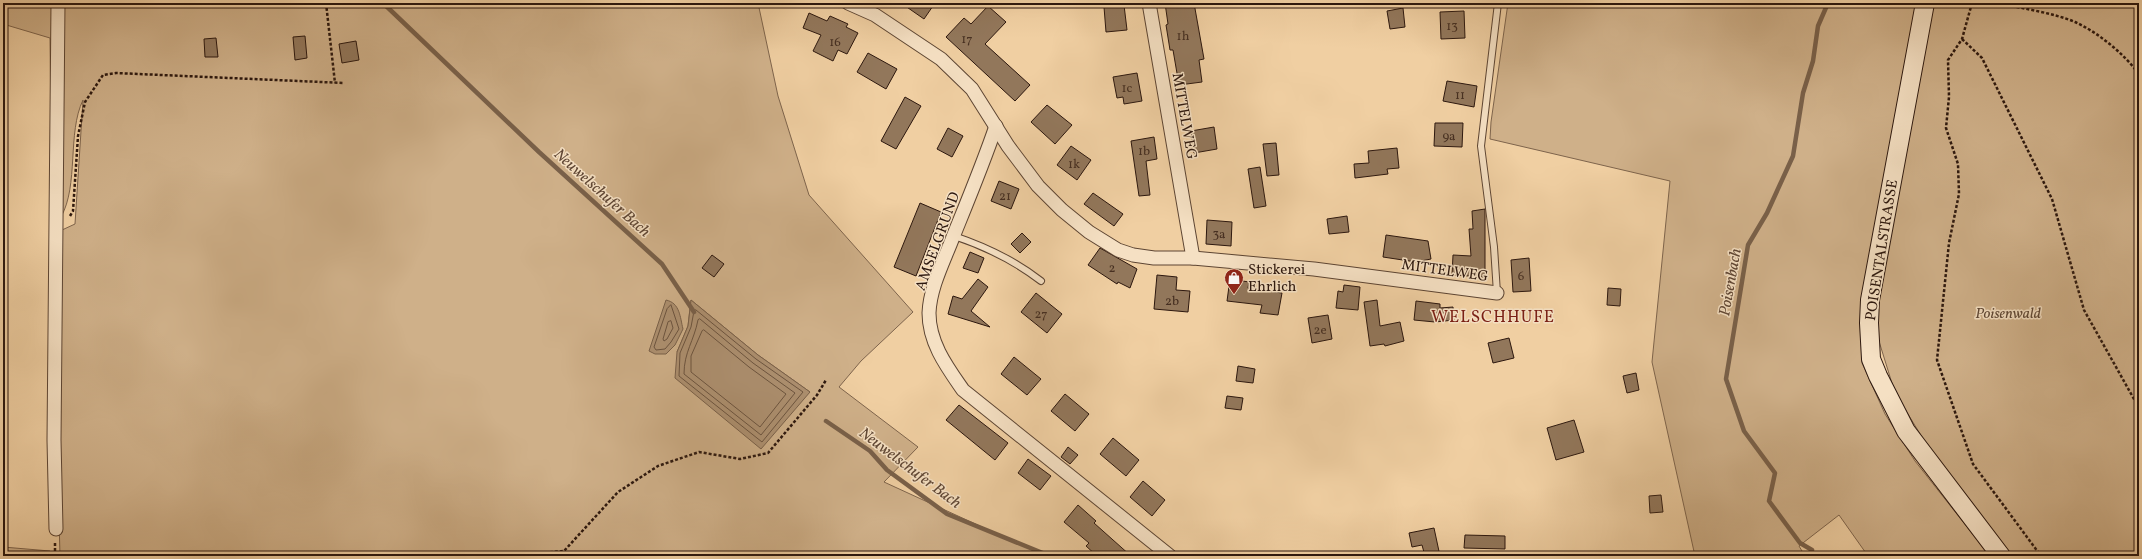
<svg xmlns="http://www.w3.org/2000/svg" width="2142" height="559" font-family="Vollkorn,serif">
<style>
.green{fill:#cfb089;stroke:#7e644c;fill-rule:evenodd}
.water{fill:#ad9070;stroke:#796049}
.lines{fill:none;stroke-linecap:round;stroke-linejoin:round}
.shore{stroke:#6c543f;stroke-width:1}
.stream{stroke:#796049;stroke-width:4.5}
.building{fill:#92775b;stroke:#2c170e}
.lane-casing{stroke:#5d4533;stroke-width:8}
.street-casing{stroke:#5d4533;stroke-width:15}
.secondary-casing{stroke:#2c170e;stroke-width:20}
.path{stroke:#2c170e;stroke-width:2.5;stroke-dasharray:3 2;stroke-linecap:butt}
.lane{stroke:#f5e0c3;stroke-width:6}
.street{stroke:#f5e0c3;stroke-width:13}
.secondary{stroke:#f5e0c3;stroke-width:18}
.labels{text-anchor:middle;stroke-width:3;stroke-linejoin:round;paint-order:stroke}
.number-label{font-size:13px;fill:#462f21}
.street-label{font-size:15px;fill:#2c170e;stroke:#f5e0c3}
.poi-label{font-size:15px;fill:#2c170e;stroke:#f5e0c3;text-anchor:start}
.park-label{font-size:15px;font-style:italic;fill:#5d4533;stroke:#f5e0c3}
.water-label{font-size:16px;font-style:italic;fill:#604735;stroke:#f5e0c3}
.quarter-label{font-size:17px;letter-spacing:1px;fill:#7a1f14;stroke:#f5e0c3}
</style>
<rect width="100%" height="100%" fill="#f0cfa2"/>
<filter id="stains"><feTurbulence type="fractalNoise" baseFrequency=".005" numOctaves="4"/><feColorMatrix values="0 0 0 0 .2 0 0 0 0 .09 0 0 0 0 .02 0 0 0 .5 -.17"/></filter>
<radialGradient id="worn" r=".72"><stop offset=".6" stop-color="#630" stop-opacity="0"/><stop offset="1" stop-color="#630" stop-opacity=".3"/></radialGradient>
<g class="green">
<path d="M10 3H758L778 96 809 195 913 312 861 361 839 387 918 447 884 482 1045 556H60L58 482 62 230 75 224 83 100C67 133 79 185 61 217L52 216 50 38 3 24V16ZM691 300 758 355 810 392 677 352 688 326Z"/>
<polygon points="1508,3 1918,3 1862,305 1862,363 1885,414 1915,461 1990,556 1868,556 1839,515 1799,546 1805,556 1695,556 1652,362 1670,181 1490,139 1491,122"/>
<polygon points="1931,3 2139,3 2139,556 2011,556 1930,450 1895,393 1878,338 1878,297"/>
<polygon points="3,547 50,551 50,556 3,556"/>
</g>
<g class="water">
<path d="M666 300C680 303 680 317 683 329L675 345 666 354H655L649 351Z"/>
<polygon points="691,300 758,355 810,392 761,449 675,378 677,352 688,326"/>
</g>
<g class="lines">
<g class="shore">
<polygon points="671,305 679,329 671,342 665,349 656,350 654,347 667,309"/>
<polygon points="696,310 756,359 803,392 762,442 679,376 680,353 691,327 694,311"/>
<path d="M700 319 753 363 795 393 761 435 684 374C684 352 694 341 698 320Z"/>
<polygon points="671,321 673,328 667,339 664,341 663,339 668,322"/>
<polygon points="704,330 749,367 786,394 760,427 691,372 691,356 702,331"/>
</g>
<g class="stream">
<polyline points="383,3 539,152 662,264 694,312"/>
<polyline points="826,421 870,451 887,470 947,514 1050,556"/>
<polyline points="1812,550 1800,543 1769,501 1775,473 1744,431 1726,379 1748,245 1767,213 1793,156 1803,93 1813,61 1818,26 1828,3"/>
</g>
</g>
<g class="building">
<polygon points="901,3 935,3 924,19"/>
<polygon points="1165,3 1194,3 1204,59 1199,60 1202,82 1179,85 1173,50 1170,50 1166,25 1168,24"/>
<polygon points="1124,5 1127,30 1106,32 1104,7"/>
<polygon points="988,6 1006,22 985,44 1030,85 1015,101 946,37 964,18 971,24"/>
<polygon points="1403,8 1405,27 1390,29 1387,11"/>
<polygon points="1464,11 1465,38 1441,39 1440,12"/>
<polygon points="809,13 827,21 830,16 848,24 846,27 858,33 847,54 838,50 833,61 813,51 821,35 803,28"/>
<polygon points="305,36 307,58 295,60 293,37"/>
<polygon points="216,38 218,57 205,57 204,39"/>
<polygon points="356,41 359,60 342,63 339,44"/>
<polygon points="868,53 897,69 886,89 857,72"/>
<polygon points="1137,73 1142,101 1124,104 1123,97 1117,98 1113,77"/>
<polygon points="1447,81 1477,86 1474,107 1443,101"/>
<polygon points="905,97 921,106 896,149 881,141"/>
<polygon points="1047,105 1072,125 1055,144 1031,122"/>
<polygon points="1435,123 1463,123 1462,147 1434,146"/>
<polygon points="1214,127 1217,149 1194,153 1191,131"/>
<polygon points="948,128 963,136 952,157 937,149"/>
<polygon points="1154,137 1157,159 1146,161 1150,195 1139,196 1131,141"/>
<polygon points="1276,143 1279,175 1267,176 1263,144"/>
<polygon points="1071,146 1091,160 1077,180 1057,165"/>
<polygon points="1397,148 1399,168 1387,169 1388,174 1355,178 1354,164 1369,163 1368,151"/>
<polygon points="1260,167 1266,206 1254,208 1248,169"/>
<polygon points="999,181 1019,189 1011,209 991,201"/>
<polygon points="1093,193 1123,214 1114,226 1084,204"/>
<polygon points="920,203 941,212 916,276 894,267"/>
<polygon points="1485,209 1485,277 1452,275 1453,255 1471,256 1469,229 1473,229 1472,211"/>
<polygon points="1347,216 1349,232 1329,234 1327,219"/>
<polygon points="1207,220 1232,222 1231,246 1206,244"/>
<polygon points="1022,233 1031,242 1020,253 1011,244"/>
<polygon points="1386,235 1428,241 1431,259 1416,262 1383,257"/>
<polygon points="1100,248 1137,269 1130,288 1118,282 1117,284 1088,265"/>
<polygon points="970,252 984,258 978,273 963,268"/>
<polygon points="712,255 724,264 714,277 702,268"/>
<polygon points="1529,258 1531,291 1513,292 1511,260"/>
<polygon points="1157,275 1177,277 1176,290 1190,291 1188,312 1154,309"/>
<polygon points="978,279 988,287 971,311 990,327 948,314 953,296 962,299"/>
<polygon points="1230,279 1249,282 1248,288 1282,293 1278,315 1260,313 1262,305 1227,301"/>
<polygon points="1344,285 1360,287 1358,310 1336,308 1338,291 1343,292"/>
<polygon points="1608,288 1621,289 1620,306 1607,305"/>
<polygon points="1036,293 1062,314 1047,333 1021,312"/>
<polygon points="1377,300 1380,326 1400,322 1404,341 1385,346 1384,344 1370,346 1364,302"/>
<polygon points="1416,301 1440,304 1440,308 1453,307 1454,320 1435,322 1414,320"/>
<polygon points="1328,315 1332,339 1312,343 1308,318"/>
<polygon points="1509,338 1514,358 1493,363 1488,343"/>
<polygon points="1014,357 1041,379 1027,395 1001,374"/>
<polygon points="1238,366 1255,369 1253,383 1236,381"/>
<polygon points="1636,373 1639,390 1627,393 1623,376"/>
<polygon points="1065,394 1089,414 1075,431 1051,411"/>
<polygon points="1227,396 1243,398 1241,410 1225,408"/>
<polygon points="959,405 1008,443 995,460 946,420"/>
<polygon points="1574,420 1584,452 1556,460 1547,428"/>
<polygon points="1113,438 1139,460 1126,476 1100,454"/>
<polygon points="1068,447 1078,455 1070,464 1061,457"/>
<polygon points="1028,459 1051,476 1040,490 1018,473"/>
<polygon points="1143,481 1165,500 1152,516 1130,497"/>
<polygon points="1661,495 1663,512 1650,513 1649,496"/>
<polygon points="1078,505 1096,521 1094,523 1131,556 1097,556 1086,546 1089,543 1064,522"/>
<polygon points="1434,528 1440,556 1425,556 1422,545 1412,547 1409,533"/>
<polygon points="1465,535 1505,536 1505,549 1464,548"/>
</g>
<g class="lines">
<g class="lane-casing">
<g id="lane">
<path d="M954 236C987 247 1014 260 1041 281"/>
<polyline points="1497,293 1494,247 1481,146 1498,3"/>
</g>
</g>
<g class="street-casing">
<g id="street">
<polyline points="848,3 875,15 941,59 972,89 1008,146 1038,186 1062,210 1089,232 1118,250 1133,255 1154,258 1193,258 1314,269 1497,293"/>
<polyline points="1149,3 1193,258"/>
<path d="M996 126C983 164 968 200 953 237 944 261 930 287 929 313 929 343 947 367 963 390L1170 556"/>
<polyline points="56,529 54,440 58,3"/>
</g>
</g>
<g class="secondary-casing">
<polyline id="secondary" points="1925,3 1870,300 1869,323 1871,359 1878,376 1906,431 2001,556"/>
</g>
<g class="path">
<polyline points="326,3 335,83"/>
<polyline points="1972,3 1962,39 1948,60 1949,97 1946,128 1958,164 1959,194 1949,243 1937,360 1973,464 2041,556"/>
<path d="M1997 3C2020 8 2054 13 2075 22 2099 33 2123 53 2139 74"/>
<polyline points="1962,39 1982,58 2052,199 2084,310 2139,408"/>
<polyline points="70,216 73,211 78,136 85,102 103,75 116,73 344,83"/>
<polyline points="55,556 55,543"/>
<polyline points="510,556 564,551 618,492 658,466 699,452 740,459 768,453 817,395 826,380"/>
</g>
<use href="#lane" class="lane"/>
<use href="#street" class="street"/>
<use href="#secondary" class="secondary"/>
</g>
<defs>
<g id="shop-pin" transform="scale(1)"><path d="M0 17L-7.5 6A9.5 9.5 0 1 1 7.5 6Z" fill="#8f2418" stroke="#f5e0c3"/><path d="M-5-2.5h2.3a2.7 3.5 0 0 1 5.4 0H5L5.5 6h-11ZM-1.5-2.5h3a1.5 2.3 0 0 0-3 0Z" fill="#fff"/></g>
</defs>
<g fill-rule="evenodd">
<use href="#shop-pin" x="1234" y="278"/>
</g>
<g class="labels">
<g class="number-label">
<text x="1452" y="30">13</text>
<text x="1183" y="40">1h</text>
<text x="967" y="43">17</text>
<text x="835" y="46">16</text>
<text x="1127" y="92">1c</text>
<text x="1460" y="99">11</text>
<text x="1449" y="140">9a</text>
<text x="1144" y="155">1b</text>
<text x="1074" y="168">1k</text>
<text x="1005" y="200">21</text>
<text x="1219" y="238">3a</text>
<text x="1112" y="272">2</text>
<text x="1521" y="280">6</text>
<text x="1172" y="305">2b</text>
<text x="1041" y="318">27</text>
<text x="1320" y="334">2e</text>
</g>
<g class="street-label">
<text transform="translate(1185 116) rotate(80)" y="5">MITTELWEG</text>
<text transform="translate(937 241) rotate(-70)" y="5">AMSELGRUND</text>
<text transform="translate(1881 250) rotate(-81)" y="5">POISENTALSTRASSE</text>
<text transform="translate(1445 270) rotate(8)" y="5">MITTELWEG</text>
</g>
<g class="poi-label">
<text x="1248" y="274">Stickerei<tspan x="1248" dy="17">Ehrlich</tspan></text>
</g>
<g class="park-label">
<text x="2008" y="318">Poisenwald</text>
</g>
<g class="water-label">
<text transform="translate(603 192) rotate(42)" y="6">Neuwelschufer Bach</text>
<text transform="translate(1729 282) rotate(-80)" y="6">Poisenbach</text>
<text transform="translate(911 467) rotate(37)" y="6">Neuwelschufer Bach</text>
</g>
<g class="quarter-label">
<text x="1493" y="322">WELSCHHUFE</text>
</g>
</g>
<rect width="2142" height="559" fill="none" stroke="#f0cfa2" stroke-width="16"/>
<rect x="4" y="4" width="2134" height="551" fill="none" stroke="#2c170e" stroke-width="2"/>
<rect x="8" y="8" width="2126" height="543" fill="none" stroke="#2c170e"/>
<rect width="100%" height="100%" filter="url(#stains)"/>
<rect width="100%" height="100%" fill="url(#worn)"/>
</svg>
